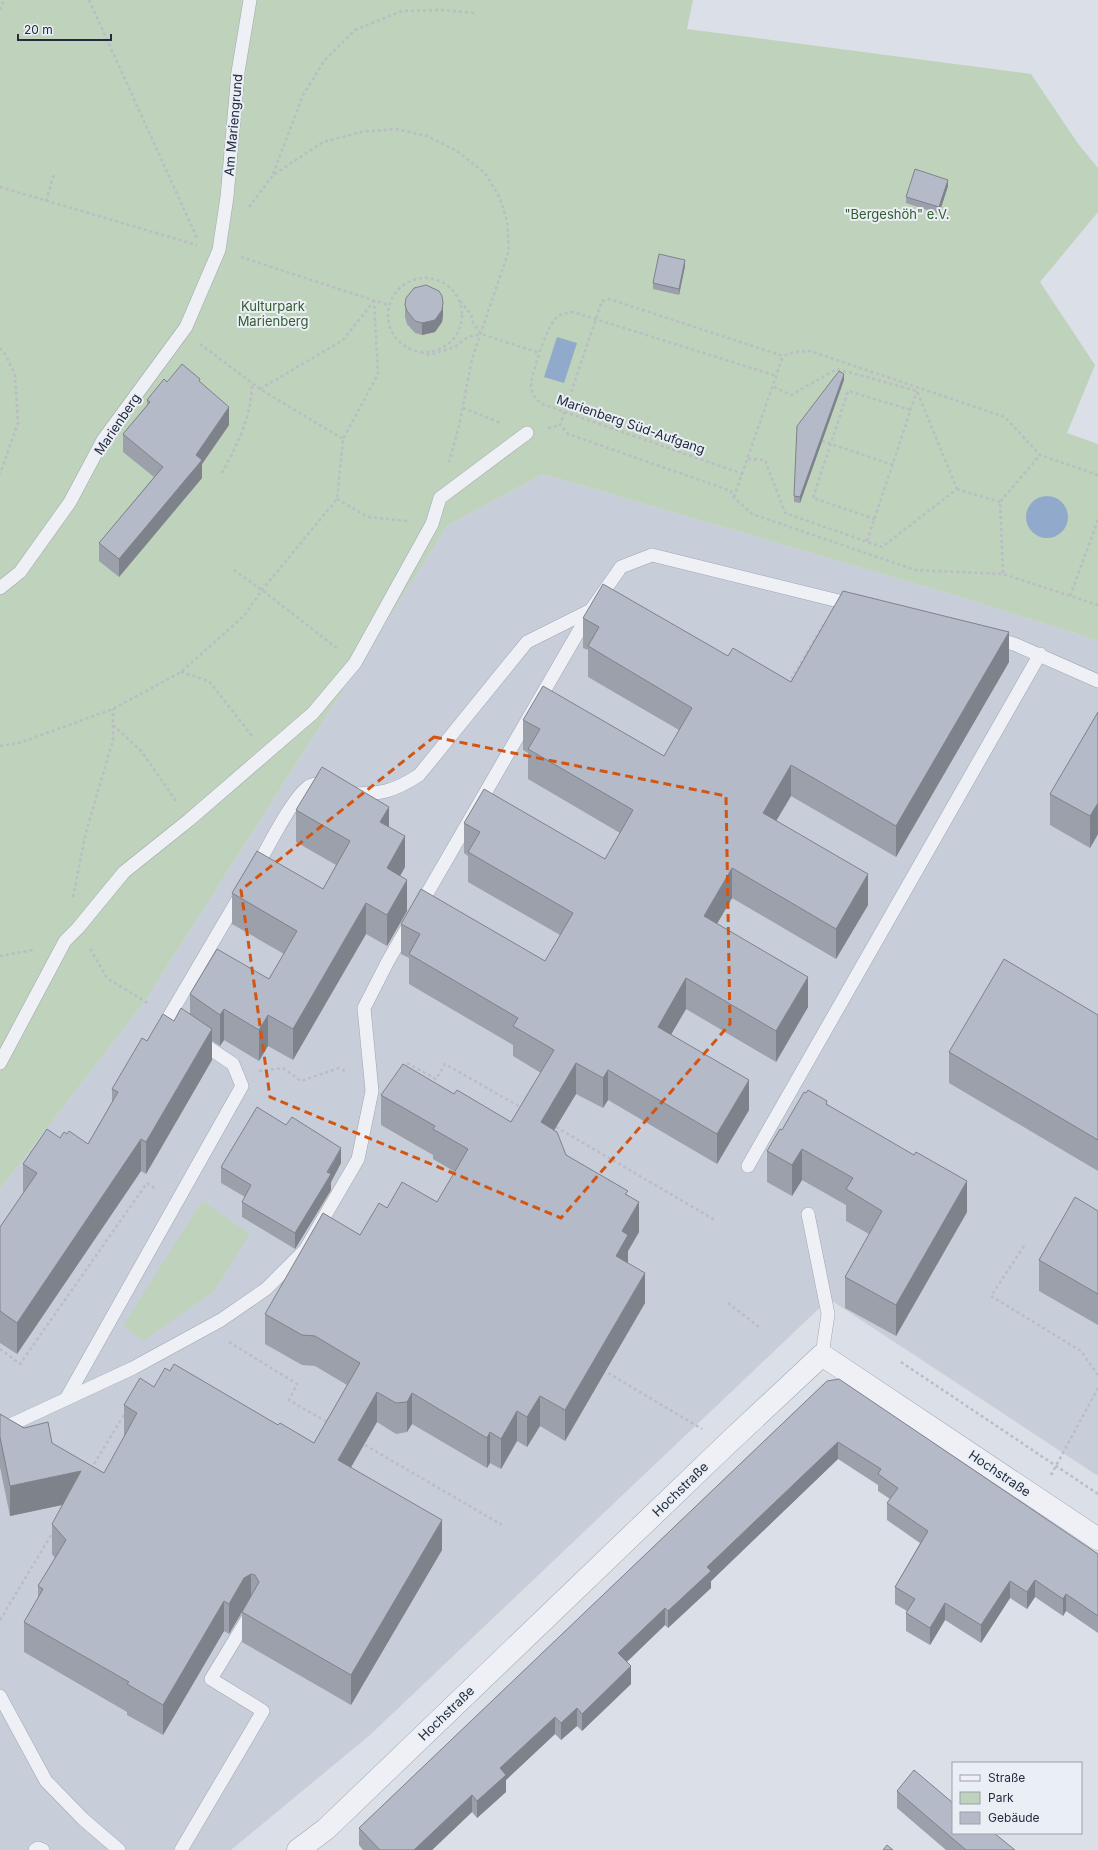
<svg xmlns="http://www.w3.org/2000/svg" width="1098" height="1850" font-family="Inter,sans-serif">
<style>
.built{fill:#c8ced9}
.green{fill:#bfd2bb}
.water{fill:#91aacc}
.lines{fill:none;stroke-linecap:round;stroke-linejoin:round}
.lane-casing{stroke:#a0a6b1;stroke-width:14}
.street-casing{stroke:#a0a6b1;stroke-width:23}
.path{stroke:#b9bdc5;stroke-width:2.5;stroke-dasharray:3 3;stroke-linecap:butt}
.lane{stroke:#eef0f5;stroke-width:13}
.street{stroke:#eef0f5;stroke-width:22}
.wall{fill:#9ba0ab}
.shaded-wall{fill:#7e828b}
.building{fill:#b4bac7;stroke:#7e828b}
.marked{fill:none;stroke:#d45411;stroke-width:3;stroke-dasharray:8 5;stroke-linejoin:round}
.labels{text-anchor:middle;stroke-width:4;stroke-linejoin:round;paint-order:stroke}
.street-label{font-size:13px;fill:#232c3e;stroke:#eaeef5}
.park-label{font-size:13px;fill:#355c2f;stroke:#eaeef5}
</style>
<rect width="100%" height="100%" fill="#dbdfe7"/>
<polygon class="built" points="543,474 951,594 1081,635 1098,641 1098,1476 829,1299 370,1735 231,1850 0,1850 0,1189 145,1001 448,525"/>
<g class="green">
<polygon points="0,0 693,0 687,29 1031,74 1079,145 1098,168 1098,212 1040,282 1095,365 1067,433 1098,444 1098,641 1081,635 951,594 543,474 448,525 145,1001 0,1189"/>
<polygon points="202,1201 250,1234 214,1291 143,1341 123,1326"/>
</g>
<g class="water">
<polygon points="557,337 577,343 564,383 544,377"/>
<circle cx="1047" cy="517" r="21"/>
</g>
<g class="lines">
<g class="lane-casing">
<g id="lane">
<polyline points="0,588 20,572 70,502 103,440 186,327 219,250 227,197 238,72 250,0"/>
<polyline points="993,638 1014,644 1098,681"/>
<path d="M350 794C381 794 393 792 419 775L527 642 591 610"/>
<path d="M255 870C266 851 292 798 308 787 312 784 323 782 328 784"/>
<polyline points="179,1028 167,1020 241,894"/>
<polyline points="0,1063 65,941 78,928 124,872 189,820 313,713 355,663 432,524 440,498 527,433"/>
<polyline points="748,1166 1040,654"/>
<polyline points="808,1214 828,1314 822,1355"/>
<polyline points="66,1399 242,1086 233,1064 197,1040"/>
<polyline points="0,1434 6,1427 133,1368 221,1320 266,1289 305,1250 358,1159 372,1091 364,1008 388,961 591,610 621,567 652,555 855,605"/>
<polyline points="0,1696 46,1781 84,1820 119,1850"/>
<polyline points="35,1850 38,1848 43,1850"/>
<polyline points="181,1850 263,1711 211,1679 251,1613"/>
</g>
</g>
<g class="street-casing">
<polyline id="street" points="298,1850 326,1829 727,1444 822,1355 1098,1539"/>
</g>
<g class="path">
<polyline points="89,0 197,238"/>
<polyline points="0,10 4,0"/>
<polyline points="273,174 303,95 324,61 355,30 402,11 442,10 475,13"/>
<polyline points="0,187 197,245"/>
<polyline points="46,201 54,174"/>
<polyline points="249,207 273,175 323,142 361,132 396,129 427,136 457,151 485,173 500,198 507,221 509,250 472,359 459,426 449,462"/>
<polyline points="241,257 388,305"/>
<circle cx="425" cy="315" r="37"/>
<polyline points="460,301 471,314 473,323 481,334 540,353"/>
<polyline points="200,344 260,389 343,439"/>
<polyline points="0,348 5,354 15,375 18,423 0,474"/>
<polyline points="421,352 429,355 455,347 468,337 481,334"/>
<polyline points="774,387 791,395 837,369 917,391 957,489"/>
<polyline points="260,389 343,340 374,301"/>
<polyline points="463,408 501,423"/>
<polyline points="548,428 560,425"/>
<polyline points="822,441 893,465"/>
<polyline points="748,459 765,460 785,513 882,547 957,489"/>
<path d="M222 473C237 445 252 416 252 384"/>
<path d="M743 474 542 404C536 399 532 395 531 387 530 376 547 329 554 320 559 314 565 313 573 312L777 376"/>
<polyline points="1098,475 1040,455 1005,417 810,351 794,352 783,356 609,299 602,301 560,425 568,434 731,491 734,498 752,514 915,570 1003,574 1098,605"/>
<polyline points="957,489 1000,502"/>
<polyline points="734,497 783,356"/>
<polyline points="337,499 368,517 407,521"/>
<polyline points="875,519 813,498 848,391 911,410"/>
<polyline points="867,541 917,391"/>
<polyline points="234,570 262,590 338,649"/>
<polyline points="1003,573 1000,502 1040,455"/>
<polyline points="1070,596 1098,520"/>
<polyline points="181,672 209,681 252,736"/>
<polyline points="788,684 825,622"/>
<polyline points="113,725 142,752 176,801"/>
<polyline points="0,746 19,743 113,709 181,672 244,616 262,590 337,499 343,439 378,374 374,300"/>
<polyline points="73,897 86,832 113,740 113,709"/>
<polyline points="90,949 107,978 149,1004"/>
<polyline points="0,956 33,950"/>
<polyline points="404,1068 407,1063 436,1079 445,1064 522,1108"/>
<polyline points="259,1071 283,1068 301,1081 339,1068 347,1072"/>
<polyline points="556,1127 715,1220"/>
<polyline points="1024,1246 991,1296 1081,1351 1098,1375"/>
<polyline points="728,1303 759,1327"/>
<polyline points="229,1342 297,1384 289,1400 329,1423"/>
<polyline points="0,1349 20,1364 147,1183 157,1190"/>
<polyline points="901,1362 1098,1494"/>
<polyline points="603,1370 702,1429"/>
<polyline points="365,1445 502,1525"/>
<polyline points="91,1469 125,1413"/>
<polyline points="1051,1475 1098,1388"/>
<polyline points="0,1620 53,1532"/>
</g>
<use href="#lane" class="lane"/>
<use href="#street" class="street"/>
</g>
<g class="wall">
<polygon points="948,186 939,214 906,203 906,197"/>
<polygon points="685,266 679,295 653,289 653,283"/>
<polygon points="405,305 443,315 442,322 435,332 422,335 415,333 407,324 405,317"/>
<polygon points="844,380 800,503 794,502 794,496"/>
<polygon points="167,382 200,383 229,425 202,464 202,478 119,577 99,561 99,543 154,477 123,452 123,434 147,405 147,400"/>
<polygon points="583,618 728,656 791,682 1009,662 896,857 791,796 776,821 868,905 836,959 732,898 717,924 808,1007 776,1062 686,1009 671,1034 749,1110 717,1164 608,1100 603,1108 576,1094 554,1130 566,1155 628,1195 639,1232 628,1251 628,1263 645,1303 565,1441 540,1426 527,1447 517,1441 501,1469 490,1463 487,1468 412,1424 407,1432 396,1434 377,1422 351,1467 442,1550 351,1705 242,1642 242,1612 245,1608 229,1634 224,1631 163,1735 127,1715 127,1712 24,1652 24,1622 38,1598 38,1586 55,1558 52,1554 52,1524 62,1505 10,1516 0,1467 0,1414 104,1473 125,1436 124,1436 124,1405 154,1387 170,1371 314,1443 347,1385 315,1366 302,1365 265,1344 265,1314 360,1235 387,1208 437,1202 455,1172 433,1159 433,1155 381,1125 381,1095 454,1094 511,1122 541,1073 513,1056 513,1045 409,984 409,958 401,954 401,924 545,961 560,935 468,882 468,856 464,853 464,823 605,859 620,833 528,779 528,753 523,750 523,720 664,756 679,730 588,677 588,650 583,648"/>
<polygon points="1098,712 1098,834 1090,848 1050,825 1050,794"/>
<polygon points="296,810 389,827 405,867 400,876 407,911 387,946 366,934 293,1060 268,1046 259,1061 224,1040 220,1046 212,1041 212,1060 146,1174 141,1171 17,1354 0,1343 0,1227 23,1193 23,1164 60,1138 88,1144 112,1102 112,1089 147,1041 174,1021 190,1013 190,994 269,979 284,954 232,924 232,893 323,889 336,865 296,842"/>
<polygon points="1098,1015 1098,1171 949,1083 949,1052"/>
<polygon points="827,1104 967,1212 896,1336 845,1308 845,1277 869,1234 846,1221 846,1205 802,1180 792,1196 767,1182 767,1151 782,1130"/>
<polygon points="341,1163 331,1182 331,1190 295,1249 242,1217 242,1202 245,1197 221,1183 221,1167"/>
<polygon points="1098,1211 1098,1325 1039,1291 1039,1260"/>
<polygon points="827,1381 1098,1554 1098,1633 1066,1611 1063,1616 1035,1597 1027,1609 1010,1598 981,1643 945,1620 930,1645 906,1631 906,1613 907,1611 895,1604 895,1587 920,1543 887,1520 887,1503 890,1499 878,1491 878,1485 838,1459 711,1581 711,1588 668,1628 665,1625 627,1662 631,1684 582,1731 577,1726 561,1740 555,1734 506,1780 506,1792 477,1818 472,1812 432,1850 363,1850 359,1845 359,1828"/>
<polygon points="897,1791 953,1833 1015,1850 946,1850 897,1808"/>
</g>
<g class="shaded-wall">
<polygon points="948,180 948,186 939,214 939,207"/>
<polygon points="685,260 685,266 679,295 679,289"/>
<polygon points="443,303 443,315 442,322 435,332 422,335 422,323"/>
<polygon points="844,374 844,380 800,503 800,497"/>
<polygon points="229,407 229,425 202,464 202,478 119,577 119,559 196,455"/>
<polygon points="1009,632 1009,662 896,857 896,826"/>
<polygon points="791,765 791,796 763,843 763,813"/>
<polygon points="1098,803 1098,834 1090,848 1090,816"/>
<polygon points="389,807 389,838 380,822"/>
<polygon points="405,836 405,867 387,899 387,868"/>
<polygon points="732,868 732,898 704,946 704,916"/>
<polygon points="868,874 868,905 836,959 836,929"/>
<polygon points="407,880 407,911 387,946 387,915"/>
<polygon points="366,903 366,934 293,1060 293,1029"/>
<polygon points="808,977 808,1007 776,1062 776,1031"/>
<polygon points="686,978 686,1009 658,1057 658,1027"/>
<polygon points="224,1009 224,1040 220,1046 220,1015"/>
<polygon points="268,1015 268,1046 259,1061 259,1030"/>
<polygon points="212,1029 212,1060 146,1174 146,1142"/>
<polygon points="576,1063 576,1094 541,1152 541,1122"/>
<polygon points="608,1070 608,1100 603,1108 603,1078"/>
<polygon points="749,1080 749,1110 717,1164 717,1134"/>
<polygon points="141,1139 141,1171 17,1354 17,1323"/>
<polygon points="341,1148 341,1163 331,1182 331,1190 295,1249 295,1233"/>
<polygon points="802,1149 802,1180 792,1196 792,1165"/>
<polygon points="967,1181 967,1212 896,1336 896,1305"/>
<polygon points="639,1202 639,1232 628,1251 628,1265 616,1256 622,1231"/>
<polygon points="645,1273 645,1303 565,1441 565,1410"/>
<polygon points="377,1392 377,1422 338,1490 338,1460"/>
<polygon points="412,1393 412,1424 407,1432 407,1402"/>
<polygon points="540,1396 540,1426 527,1447 527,1417"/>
<polygon points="517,1411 517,1441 501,1469 501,1439"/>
<polygon points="490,1432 490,1463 487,1468 487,1438"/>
<polygon points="838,1442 838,1459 711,1581 711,1588 668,1628 668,1611 707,1567"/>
<polygon points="81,1471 81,1501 10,1516 10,1486"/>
<polygon points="442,1520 442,1550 351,1705 351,1675"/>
<polygon points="251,1574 251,1604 244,1608 229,1634 229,1604 244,1578"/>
<polygon points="1035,1580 1035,1597 1027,1609 1027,1592"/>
<polygon points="1010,1581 1010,1598 981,1643 981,1625"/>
<polygon points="1066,1594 1066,1611 1063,1616 1063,1599"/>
<polygon points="224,1601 224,1631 163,1735 163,1705"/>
<polygon points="945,1603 945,1620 930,1645 930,1628"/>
<polygon points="665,1608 665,1625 618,1670 618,1653"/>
<polygon points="631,1666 631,1684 582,1731 582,1714"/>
<polygon points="577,1708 577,1726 561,1740 561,1723"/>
<polygon points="555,1717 555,1734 506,1780 506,1792 477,1818 477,1801 500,1768"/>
<polygon points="472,1795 472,1812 432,1850 414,1850"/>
</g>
<g class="building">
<polygon points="915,169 948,180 939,207 906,197"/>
<polygon points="659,254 685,260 679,289 653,283"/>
<polygon points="426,285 439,291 442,296 443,303 442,310 435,320 422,323 415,321 407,311 405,305 406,298 414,288"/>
<polygon points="182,364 200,379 199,381 229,407 196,455 202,460 119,559 99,543 163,467 123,434 150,402 147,400 164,379 167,382"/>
<polygon points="839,371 844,374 800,497 794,496 797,426"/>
<polygon points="603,584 728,656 733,648 791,682 843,591 1009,632 896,826 791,765 763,813 868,874 836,929 732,868 704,916 808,977 776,1031 686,978 658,1027 749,1080 717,1134 608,1070 603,1078 576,1063 541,1122 557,1132 566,1155 628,1191 625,1194 639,1202 622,1231 628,1235 616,1256 645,1273 565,1410 540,1396 527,1417 517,1411 501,1439 490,1432 487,1438 412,1393 407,1402 396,1403 377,1392 338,1460 442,1520 351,1675 242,1612 259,1582 255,1575 251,1574 244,1578 229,1604 224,1601 163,1705 127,1684 129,1682 24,1622 43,1589 38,1586 66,1540 52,1524 81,1471 10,1486 0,1437 0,1414 24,1428 48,1422 52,1443 104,1473 137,1413 124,1405 140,1378 154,1387 165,1368 170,1371 174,1364 278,1425 280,1423 314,1443 360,1363 315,1336 302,1335 265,1314 323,1213 360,1235 379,1203 387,1208 402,1182 437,1202 468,1149 433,1129 435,1126 381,1095 403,1064 454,1094 457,1090 511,1122 554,1050 513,1026 518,1018 409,954 420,934 401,924 421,889 545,961 573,913 468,852 480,832 464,823 484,789 605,859 633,810 528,749 540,729 523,720 543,686 664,756 692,708 588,646 599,627 583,618"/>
<polygon points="1098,712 1098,803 1090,816 1050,794"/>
<polygon points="322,767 389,807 380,822 405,836 387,868 407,880 387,915 366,903 293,1029 268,1015 259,1030 224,1009 220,1015 190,994 217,949 269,979 297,931 232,893 257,851 323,889 350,841 296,810"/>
<polygon points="1004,959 1098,1015 1098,1140 949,1052"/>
<polygon points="181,1008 212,1029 146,1142 141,1139 17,1323 0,1311 0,1227 37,1173 23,1164 47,1129 60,1138 64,1132 67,1134 69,1131 88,1144 118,1092 112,1089 142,1038 147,1041 163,1014 174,1021"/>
<polygon points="808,1090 827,1101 826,1104 914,1155 916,1152 967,1181 896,1305 845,1277 882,1211 846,1189 853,1178 802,1149 792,1165 767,1151 780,1129 782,1130 804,1092 806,1093"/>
<polygon points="257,1107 286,1125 292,1117 341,1148 327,1172 331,1174 295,1233 242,1202 251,1185 221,1167"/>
<polygon points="1075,1197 1098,1211 1098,1294 1039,1260"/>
<polygon points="839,1379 1098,1554 1098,1616 1066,1594 1063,1599 1035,1580 1027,1592 1010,1581 981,1625 945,1603 930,1628 906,1613 915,1599 895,1587 928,1531 887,1503 898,1488 878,1474 881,1469 838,1442 707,1567 711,1571 668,1611 665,1608 618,1653 631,1666 582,1714 577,1708 561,1723 555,1717 500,1768 506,1775 477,1801 472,1795 414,1850 380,1850 359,1828 827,1381"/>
<polygon points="914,1770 953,1803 953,1833 994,1833 1015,1850 966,1850 897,1791"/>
<polygon points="887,1845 893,1850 883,1850"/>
</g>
<path class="marked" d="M434 737 726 796 730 1024 561 1218 270 1097 241 890Z"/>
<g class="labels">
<g class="street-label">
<text transform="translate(233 125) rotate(-85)" y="5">Am Mariengrund</text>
<text transform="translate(117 424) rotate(-56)" y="5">Marienberg</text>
<text transform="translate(631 424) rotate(19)" y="5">Marienberg Süd-Aufgang</text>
<text transform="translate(1000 1473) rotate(34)" y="5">Hochstraße</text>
<text transform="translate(680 1489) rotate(-44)" y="5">Hochstraße</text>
<text transform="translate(446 1713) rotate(-44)" y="5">Hochstraße</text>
</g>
<g class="park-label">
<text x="897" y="219">"Bergeshöh" e.V.</text>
<text x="273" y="311">Kulturpark<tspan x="273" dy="15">Marienberg</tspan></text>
</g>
</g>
<rect x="952" y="1762" width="130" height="72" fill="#eaeef5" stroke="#9aa0ac"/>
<rect x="960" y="1775" width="20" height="6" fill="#eef0f5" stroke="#9aa0ac"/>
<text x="988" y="1782" font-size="12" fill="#232c3e">Straße</text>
<rect x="960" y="1792" width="20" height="12" fill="#bfd2bb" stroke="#9aa0ac"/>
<text x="988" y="1802" font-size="12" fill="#232c3e">Park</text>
<rect x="960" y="1812" width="20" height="12" fill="#b4bac7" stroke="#9aa0ac"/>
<text x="988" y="1822" font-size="12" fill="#232c3e">Gebäude</text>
<path d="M18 34v6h93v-6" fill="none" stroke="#232c3e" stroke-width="2"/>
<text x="24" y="34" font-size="12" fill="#232c3e" stroke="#eaeef5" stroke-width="3" paint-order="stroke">20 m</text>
</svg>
